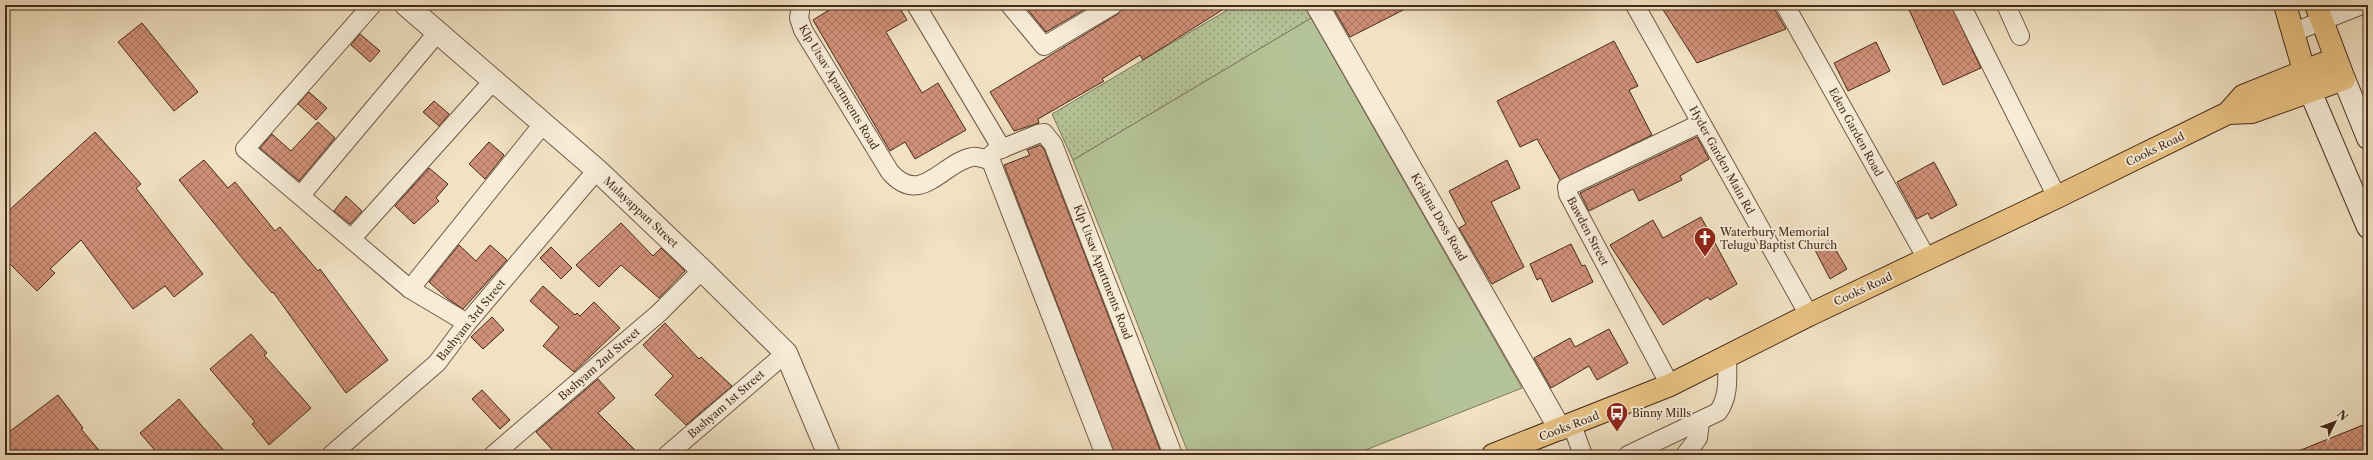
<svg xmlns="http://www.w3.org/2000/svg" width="2373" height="460" font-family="'Libre Caslon Text',serif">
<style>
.grass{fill:#b5c498;stroke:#7e775a}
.park{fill:url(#park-dots);stroke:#7e775a}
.building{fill:url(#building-cross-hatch);stroke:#462a1b}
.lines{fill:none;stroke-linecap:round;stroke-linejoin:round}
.minor-casing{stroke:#715845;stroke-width:20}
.tertiary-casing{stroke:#715845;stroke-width:24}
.secondary-casing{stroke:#462a1b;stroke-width:24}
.primary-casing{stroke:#462a1b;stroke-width:24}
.minor{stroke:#f6ecd8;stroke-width:18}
.tertiary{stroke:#f6ecd8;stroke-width:22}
.secondary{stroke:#f6ecd8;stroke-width:22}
.primary{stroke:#e8c182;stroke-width:22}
.labels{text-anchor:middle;stroke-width:4;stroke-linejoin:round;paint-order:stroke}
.street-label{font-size:11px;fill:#462a1b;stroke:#f6ecd8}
.poi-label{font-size:11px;fill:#462a1b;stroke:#f6ecd8;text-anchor:start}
</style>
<defs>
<pattern id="park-dots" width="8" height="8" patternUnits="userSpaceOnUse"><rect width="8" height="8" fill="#b5c498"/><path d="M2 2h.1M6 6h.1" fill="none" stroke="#959f7b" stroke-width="1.8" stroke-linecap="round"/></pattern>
<pattern id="building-cross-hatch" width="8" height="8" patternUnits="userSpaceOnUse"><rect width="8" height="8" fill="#d09078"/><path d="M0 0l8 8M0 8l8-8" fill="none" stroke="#ab7662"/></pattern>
</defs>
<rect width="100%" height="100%" fill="#f1e2c3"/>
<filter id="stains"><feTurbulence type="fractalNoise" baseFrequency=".005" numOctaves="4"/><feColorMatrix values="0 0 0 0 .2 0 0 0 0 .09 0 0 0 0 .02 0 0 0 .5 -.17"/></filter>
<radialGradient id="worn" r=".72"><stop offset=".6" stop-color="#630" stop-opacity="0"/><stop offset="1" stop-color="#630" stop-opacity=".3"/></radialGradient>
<polygon class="grass" points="1311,18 1522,388 1353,455 1189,455 1073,160"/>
<polygon class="park" points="1236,5 1304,5 1311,18 1073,160 1052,114"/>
<g class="building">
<polygon points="837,5 898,5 907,20 886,32 922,93 938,83 966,130 915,159 905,142 890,151 813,20"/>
<polygon points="1024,5 1092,5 1046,32"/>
<polygon points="1123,5 1230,5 1143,60 1140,55 1102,79 1104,81 1038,119 1039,123 1014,131 990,92 1118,14"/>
<polygon points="1346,5 1413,5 1350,37 1335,11"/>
<polygon points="1660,5 1772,5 1786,29 1697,63"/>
<polygon points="1907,5 1951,5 1981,68 1943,85"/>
<polygon points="142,23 198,92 174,111 118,42"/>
<polygon points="360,34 380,51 370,62 351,45"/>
<polygon points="1614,41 1638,86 1629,90 1652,135 1560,180 1537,139 1520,147 1497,101"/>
<polygon points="1876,42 1890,71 1848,91 1834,63"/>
<polygon points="309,92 327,108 316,120 298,104"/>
<polygon points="434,101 449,114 439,126 423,112"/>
<polygon points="318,122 335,138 299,181 260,148 272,134 291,151"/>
<polygon points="95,132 141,184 136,188 203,274 174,297 165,286 133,309 81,240 50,269 55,273 37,291 5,259 5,214"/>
<polygon points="1697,137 1709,159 1680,176 1682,180 1639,201 1633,189 1589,211 1580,193"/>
<polygon points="489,142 504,155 485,179 469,164"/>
<polygon points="1040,145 1044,149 1162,455 1115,455 1004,165 1030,155 1027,150"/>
<polygon points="204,160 228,188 235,182 275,231 280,227 318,271 320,269 388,360 346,393 273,292 272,293 243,259 179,180"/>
<polygon points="1507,160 1520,188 1491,202 1524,267 1492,284 1459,228 1466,224 1449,191"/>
<polygon points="1934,162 1957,205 1931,219 1928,213 1917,219 1897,182"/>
<polygon points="429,168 448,184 436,198 439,201 414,224 395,206"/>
<polygon points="346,196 362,211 350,224 334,211"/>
<polygon points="1701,217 1737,284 1710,300 1708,297 1663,325 1610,245 1653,220 1663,238"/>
<polygon points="621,223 653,256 661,248 685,271 659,298 621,265 599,287 576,265"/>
<polygon points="1830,240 1847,269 1830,279 1814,248"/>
<polygon points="1571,244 1582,266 1585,265 1593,282 1552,302 1541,278 1537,280 1530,264"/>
<polygon points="459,245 476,261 490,245 507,260 463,309 448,299 429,282"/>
<polygon points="551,247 572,268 561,279 540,258"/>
<polygon points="543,286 575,315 577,313 580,316 594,302 620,328 574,372 543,346 559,327 530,301"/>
<polygon points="492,317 504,330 483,349 471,337"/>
<polygon points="665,323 699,359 701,357 732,386 686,425 655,395 673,376 643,345"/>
<polygon points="1609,329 1628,363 1597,380 1589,366 1551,388 1534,358 1570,338 1575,347"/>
<polygon points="251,334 267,353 264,355 311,408 269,445 252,424 255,422 210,369"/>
<polygon points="598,379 615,398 598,413 640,455 557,455 536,432"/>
<polygon points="482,390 510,420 500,429 472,399"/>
<polygon points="58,395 83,428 81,429 103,455 5,455 5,435"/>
<polygon points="179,399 202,426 228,455 159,455 140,433"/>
<polygon points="2368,423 2368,455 2291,455 2291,454"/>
</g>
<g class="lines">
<g class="minor-casing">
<g id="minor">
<polyline points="372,5 245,149 410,289 467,323"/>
<path d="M801 5 799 18 803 30 890 172C921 207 942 163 972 157 978 156 985 159 991 161"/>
<polyline points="916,5 1002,149"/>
<polyline points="1010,5 1044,46 1113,5"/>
<polyline points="1635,5 1809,315"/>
<polyline points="1785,5 1927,259"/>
<polyline points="1961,5 2057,197"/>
<polyline points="2006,5 2020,36"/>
<polyline points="2294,32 2362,5"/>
<polyline points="301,195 438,32"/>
<polyline points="352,238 494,80"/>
<polyline points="410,289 543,124"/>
<polyline points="1670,385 1568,194 1567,187 1701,123"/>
<polyline points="1572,425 1583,455"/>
<polyline points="331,455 437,363 467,323 597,170"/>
<polyline points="493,455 659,313 702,270"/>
<polyline points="667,455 786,353"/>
<polyline points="1105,455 991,161 992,154 996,151 1038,134 1044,133 1053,144 1173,455"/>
<path d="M1628 455 1718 412C1730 396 1727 375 1727 356"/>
<polyline points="1685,455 1698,438 1700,422"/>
</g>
</g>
<g class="tertiary-casing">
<g id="tertiary">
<polyline points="406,5 597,170 702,270 786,353 829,455"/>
<polyline points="1317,5 1560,429"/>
</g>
</g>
<g class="secondary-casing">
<g id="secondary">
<polyline points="2344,79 2368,138"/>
<polyline points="2310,91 2368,227"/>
</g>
</g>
<g class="primary-casing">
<g id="primary">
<polyline points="2285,5 2308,84"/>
<polyline points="2228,113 2252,112 2344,79 2316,5"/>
<polyline points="1493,455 1670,385 1809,315 2057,197 2228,113 2243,96 2335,59"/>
</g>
</g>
<use href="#minor" class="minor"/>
<use href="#tertiary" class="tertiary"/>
<use href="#secondary" class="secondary"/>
<use href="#primary" class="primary"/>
</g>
<defs>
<g id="church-pin" transform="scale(1.15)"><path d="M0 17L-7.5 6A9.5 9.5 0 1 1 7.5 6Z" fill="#8f2418" stroke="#f6ecd8"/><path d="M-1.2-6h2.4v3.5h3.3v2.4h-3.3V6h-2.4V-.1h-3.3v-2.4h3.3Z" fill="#fff"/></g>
<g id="bus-pin" transform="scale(1.15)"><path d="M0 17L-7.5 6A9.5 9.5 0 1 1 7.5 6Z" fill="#8f2418" stroke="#f6ecd8"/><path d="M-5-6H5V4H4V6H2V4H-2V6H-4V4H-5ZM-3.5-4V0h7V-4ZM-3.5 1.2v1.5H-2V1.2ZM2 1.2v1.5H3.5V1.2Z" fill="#fff"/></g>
</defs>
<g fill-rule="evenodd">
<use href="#church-pin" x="1705" y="238"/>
<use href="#bus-pin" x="1617" y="413"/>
</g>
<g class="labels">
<g class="street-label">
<text transform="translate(839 87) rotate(59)" y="4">Klp Utsav Apartments Road</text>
<text transform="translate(1856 132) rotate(61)" y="4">Eden Garden Road</text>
<text transform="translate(2155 149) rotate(-26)" y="4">Cooks Road</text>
<text transform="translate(1722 160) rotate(61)" y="4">Hyder Garden Main Rd</text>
<text transform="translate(641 212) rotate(43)" y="4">Malayappan Street</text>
<text transform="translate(1439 217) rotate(60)" y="4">Krishna Doss Road</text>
<text transform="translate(1588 231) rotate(62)" y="4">Bawden Street</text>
<text transform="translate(1103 272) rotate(69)" y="4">Klp Utsav Apartments Road</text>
<text transform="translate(1863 289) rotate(-25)" y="4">Cooks Road</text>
<text transform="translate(471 320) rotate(-51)" y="4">Bashyam 3rd Street</text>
<text transform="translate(599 364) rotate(-41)" y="4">Bashyam 2nd Street</text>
<text transform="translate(726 404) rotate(-41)" y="4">Bashyam 1st Street</text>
<text transform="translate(1569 426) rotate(-21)" y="4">Cooks Road</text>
</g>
<g class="poi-label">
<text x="1720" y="236">Waterbury Memorial<tspan x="1720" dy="13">Telugu Baptist Church</tspan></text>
<text x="1632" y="417">Binny Mills</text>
</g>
</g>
<rect width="2373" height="460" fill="none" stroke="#f1e2c3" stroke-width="20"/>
<rect x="6" y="6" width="2361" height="448" fill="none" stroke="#462a1b" stroke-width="2"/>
<rect x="10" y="10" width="2353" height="440" fill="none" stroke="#462a1b"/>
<g transform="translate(2335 422) rotate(48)" stroke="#f6ecd8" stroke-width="3" paint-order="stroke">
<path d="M0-3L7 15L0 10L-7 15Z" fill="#462a1b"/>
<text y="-6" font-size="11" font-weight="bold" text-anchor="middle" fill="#462a1b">N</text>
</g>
<rect width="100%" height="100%" filter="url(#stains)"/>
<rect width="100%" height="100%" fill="url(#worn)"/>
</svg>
